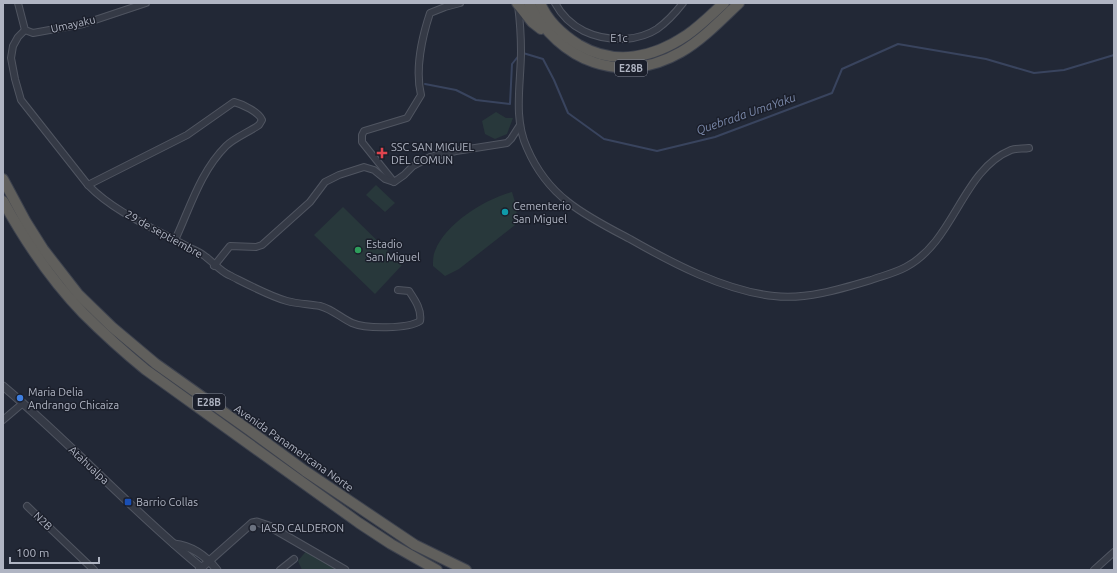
<svg xmlns="http://www.w3.org/2000/svg" width="1117" height="573" font-family="Ubuntu,sans-serif">
<style>
.green{fill:#28383b}
.lines{fill:none;stroke-linecap:round;stroke-linejoin:round}
.stream{stroke:#39445e;stroke-width:2}
.minor-casing{stroke:#505561;stroke-width:8}
.tertiary-casing{stroke:#505561;stroke-width:9}
.trunk-casing{stroke:#3d424e;stroke-width:12}
.minor{stroke:#353a46;stroke-width:6}
.tertiary{stroke:#353a46;stroke-width:7}
.trunk{stroke:#605f5c;stroke-width:10}
.health-dot{fill:#e0444e;stroke:#1b1f2b;stroke-width:1.5}
.culture-dot{fill:#0f9aa8;stroke:#1b1f2b;stroke-width:1.5}
.leisure-dot{fill:#2e9e5b;stroke:#1b1f2b;stroke-width:1.5}
.shop-dot{fill:#3f7fe0;stroke:#1b1f2b;stroke-width:1.5}
.transit-dot{fill:#1a4fb4;stroke:#1b1f2b;stroke-width:1.5}
.worship-dot{fill:#6b7280;stroke:#1b1f2b;stroke-width:1.5}
.labels{text-anchor:middle;stroke-width:3;stroke-linejoin:round;paint-order:stroke}
.shield{fill:#1b1f2b;stroke:#838895;stroke-width:1}
.shield-label{font-size:10px;font-weight:bold;fill:#b0b5c3}
.street-label{font-size:11px;fill:#b0b5c3;stroke:#1b1f2b}
.poi-label{font-size:11px;fill:#b0b5c3;stroke:#1b1f2b;text-anchor:start}
.water-label{font-size:12px;font-style:italic;fill:#7a88a9;stroke:#1b1f2b}
</style>
<rect width="100%" height="100%" fill="#222836"/>
<g class="green">
<polygon points="496,112 506,118 513,118 507,134 495,139 485,134 482,121"/>
<polygon points="376,185 395,203 385,212 366,195"/>
<path d="M512 192 517 209 515 225 459 269 445 276 433 266C433 261 433 255 435 251 446 223 484 200 512 192Z"/>
<polygon points="343,207 402,265 375,294 314,235"/>
<polygon points="307,550 342,570 302,570 298,561"/>
</g>
<g class="lines">
<g class="stream">
<polyline points="523,53 543,59 554,80 568,113 604,139 657,151 715,137 832,93 842,69 898,44 986,59 1034,73 1064,70 1114,55"/>
<polyline points="425,84 456,90 476,100 510,104 512,64 520,54"/>
</g>
<g class="minor-casing">
<g id="minor">
<polyline points="18,3 25,30 33,33 83,24 146,3"/>
<path d="M555 3C569 29 595 40 625 39 636 38 648 35 657 29 667 22 676 12 683 3"/>
<path d="M518 5C520 21 521 36 521 51 521 83 513 118 527 148 536 169 550 188 568 202 587 217 609 228 630 239 672 263 725 291 774 296 805 300 841 289 871 280 882 276 895 273 906 267 955 241 962 170 1011 150 1016 148 1024 149 1029 148"/>
<path d="M25 30 18 37 13 46 11 58 15 79 21 100 88 185C115 213 156 229 190 248 195 250 201 253 206 257 214 263 220 271 229 275 247 284 269 296 287 301 298 304 309 304 320 306 332 309 341 318 352 323 366 329 408 329 420 321 422 310 415 300 409 291L398 290"/>
<path d="M394 182 362 142V135L364 131 407 118 421 95C415 70 422 37 430 13L445 7 460 3"/>
<path d="M88 185 187 135 234 102C242 104 259 112 262 120L259 125C249 132 234 138 226 146 200 172 190 208 175 240"/>
<polyline points="214,266 230,246 256,247 262,245 310,202 325,182 339,175 364,167 374,170 385,179 394,182 404,175 413,166 430,157 456,151 507,143 511,139 520,125"/>
<polyline points="3,420 23,403"/>
<polyline points="27,506 94,570"/>
<polyline points="280,570 294,559"/>
<polyline points="1094,570 1114,552"/>
</g>
</g>
<g class="tertiary-casing">
<g id="tertiary">
<path d="M3 386C72 444 132 511 202 568"/>
<path d="M174 544C193 546 206 556 217 570"/>
<polyline points="199,570 252,523 257,522 269,526 345,570"/>
</g>
</g>
<g class="trunk-casing">
<g id="trunk">
<polyline points="517,3 532,22 541,29"/>
<path d="M529 3C559 62 622 86 681 52 702 40 721 20 739 3"/>
<path d="M540 3C547 20 563 35 579 45 615 66 653 58 687 35 700 26 712 14 724 3"/>
<polyline points="3,179 26,222 43,249 78,294 112,327 156,364 249,430 305,471 415,545 466,570"/>
<path d="M3 201C25 241 51 280 83 313 103 333 124 352 146 370L359 523 391 544 437 570"/>
</g>
</g>
<use href="#minor" class="minor"/>
<use href="#tertiary" class="tertiary"/>
<use href="#trunk" class="trunk"/>
</g>
<path class="health-dot" d="M380 147h4v4h4v4h-4v4h-4v-4h-4v-4h4z"/>
<circle class="culture-dot" cx="505" cy="212" r="4"/>
<circle class="leisure-dot" cx="358" cy="250" r="4"/>
<circle class="shop-dot" cx="20" cy="398" r="4"/>
<rect class="transit-dot" x="124" y="498" width="8" height="8" rx="2"/>
<circle class="worship-dot" cx="253" cy="528" r="4"/>
<g class="labels">
<g class="shield">
<rect x="615" y="60" width="32" height="16" rx="3"/>
<rect x="193" y="394" width="32" height="16" rx="3"/>
</g>
<g class="shield-label">
<text x="631" y="72">E28B</text>
<text x="209" y="406">E28B</text>
</g>
<g class="street-label">
<text transform="translate(73 24) rotate(-13)" y="4">Umayaku</text>
<text x="619" y="42">E1c</text>
<text transform="translate(164 234) rotate(29)" y="4">29 de septiembre</text>
<text transform="translate(294 448) rotate(35)" y="4">Avenida Panamericana Norte</text>
<text transform="translate(89 465) rotate(43)" y="4">Atahualpa</text>
<text transform="translate(43 521) rotate(44)" y="4">N2B</text>
</g>
<g class="poi-label">
<text x="391" y="151">SSC SAN MIGUEL<tspan x="391" dy="13">DEL COMUN</tspan></text>
<text x="513" y="210">Cementerio<tspan x="513" dy="13">San Miguel</tspan></text>
<text x="366" y="248">Estadio<tspan x="366" dy="13">San Miguel</tspan></text>
<text x="28" y="396">Maria Delia<tspan x="28" dy="13">Andrango Chicaiza</tspan></text>
<text x="136" y="506">Barrio Collas</text>
<text x="261" y="532">IASD CALDERON</text>
</g>
<g class="water-label">
<text transform="translate(746 114) rotate(-19)" y="4">Quebrada UmaYaku</text>
</g>
</g>
<rect width="1117" height="573" fill="none" stroke="#b0b5c3" stroke-width="8"/>
<path d="M10 557v6h89v-6" fill="none" stroke="#b0b5c3" stroke-width="2"/>
<text x="16" y="557" font-size="12" fill="#b0b5c3" stroke="#1b1f2b" stroke-width="3" paint-order="stroke">100 m</text>
</svg>
